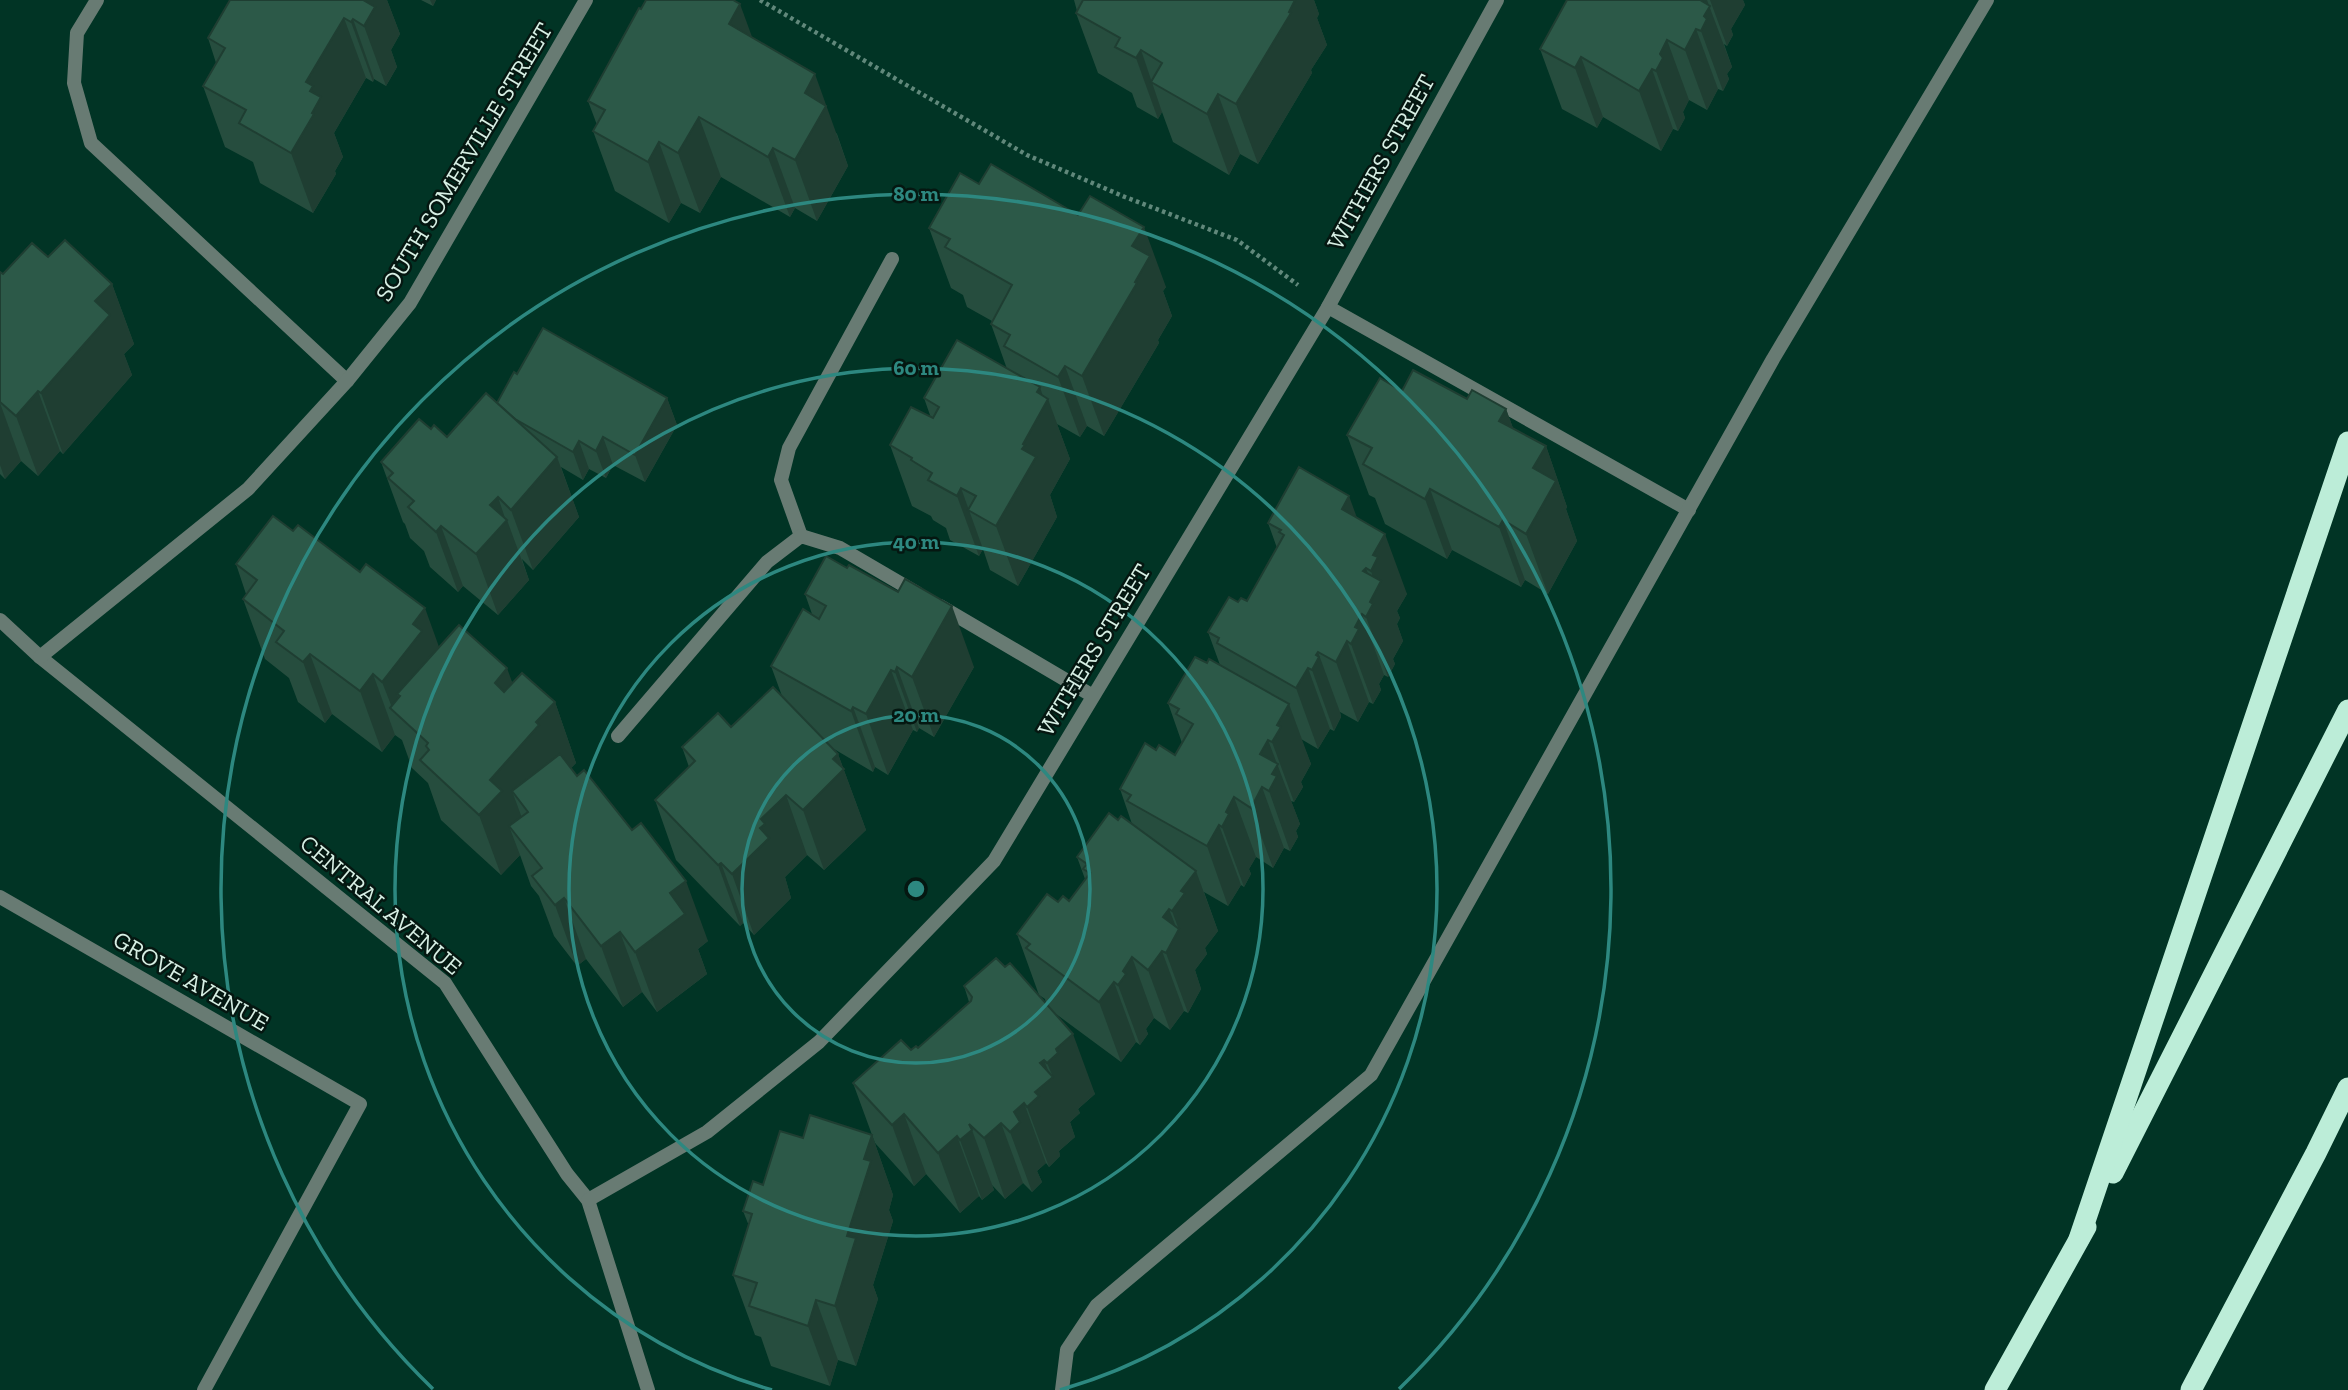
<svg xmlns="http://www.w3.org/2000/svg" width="2348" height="1390" font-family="'Zilla Slab',serif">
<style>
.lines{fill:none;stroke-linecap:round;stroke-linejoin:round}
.path{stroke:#61887b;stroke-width:4.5;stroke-dasharray:3.5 3.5;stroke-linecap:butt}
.service{stroke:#687b73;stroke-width:14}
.minor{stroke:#687b73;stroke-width:14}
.motorway{stroke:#bcedd8;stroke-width:21}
.wall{fill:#264d3e}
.shaded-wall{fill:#1f3e32}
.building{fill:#2c5948;stroke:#1f3e32;stroke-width:2}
.ring{fill:none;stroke:#2d8880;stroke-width:3.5}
.labels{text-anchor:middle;stroke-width:5;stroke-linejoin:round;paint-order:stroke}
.street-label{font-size:24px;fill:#d7efe4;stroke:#051711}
.centre{fill:#2d8880;stroke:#051711;stroke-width:3.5}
.ring-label{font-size:21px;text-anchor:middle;font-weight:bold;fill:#2d8880;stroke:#051711;stroke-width:5;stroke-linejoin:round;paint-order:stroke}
</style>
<rect width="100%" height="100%" fill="#013425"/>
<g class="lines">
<polyline class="path" points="760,0 1027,155 1125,197 1237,240 1298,285"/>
<g class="service">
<polyline points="97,0 77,33 74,83 91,143 347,381"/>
<polyline points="1328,307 1689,510"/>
<polyline points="801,536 781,480 789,448 892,259"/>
<polyline points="940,606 1093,696"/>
<polyline points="618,736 767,562 801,536 840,548 917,593"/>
<polyline points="1062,1390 1067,1350 1097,1305 1371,1075 1773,359 1987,0"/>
</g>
<g class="minor">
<polyline points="0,620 40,657 445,983 567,1174 588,1200 648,1390"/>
<polyline points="40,657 248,489 347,381 410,303 586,0"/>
<polyline points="0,897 360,1104 204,1390"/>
<polyline points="588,1200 707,1132 819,1042 994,861 1328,307 1497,0"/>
</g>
<g class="motorway">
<polyline points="2113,1173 2348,710"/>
<polyline points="2079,1239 2348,442"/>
<polyline points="1995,1390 2086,1227"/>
<polyline points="2191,1390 2316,1153 2348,1088"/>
</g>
</g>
<g class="wall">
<polygon points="387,0 400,34 391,50 397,67 386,86 374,79 373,82 366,78 334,133 343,157 335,171 336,174 313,213 260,183 253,162 225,147 203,86 216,63 208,38"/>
<polygon points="421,0 436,0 433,6"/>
<polygon points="1074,0 1314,0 1319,14 1317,18 1327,45 1311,70 1312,73 1258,164 1240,154 1229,175 1173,142 1162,112 1158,119 1137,107 1132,93 1098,73 1076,13 1077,11"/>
<polygon points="1567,0 1743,0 1745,5 1731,29 1733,35 1727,46 1724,44 1732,67 1727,74 1729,79 1723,91 1718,89 1707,110 1689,100 1683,112 1685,118 1678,131 1673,129 1661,151 1603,117 1597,128 1562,109 1540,49"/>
<polygon points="752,38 837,134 848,166 817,221 795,208 790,217 721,177 700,213 681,203 669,223 615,191 593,131 597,125 588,101"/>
<polygon points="979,184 1166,287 1163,291 1172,316 1158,340 1159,343 1104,436 1087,426 1080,437 1057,424 1070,459 1050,495 1057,517 1018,586 990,570 983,549 979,556 950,540 946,528 933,520 931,516 912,506 890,445 931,418 924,398 1007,369 991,324 992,321 967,307 963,295 951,288 929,228"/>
<polygon points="48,257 112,284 134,344 124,354 132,375 63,454 60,451 38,476 21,461 5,479 0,474 0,272 3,274"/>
<polygon points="517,374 667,398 677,425 645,482 613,465 606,478 589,469 583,480 561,467 579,517 533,570 522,559 529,580 498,615 463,586 458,592 430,567 424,551 410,538 405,524 403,522 381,462 431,429 447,437 497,403"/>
<polygon points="1402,391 1467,399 1506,409 1513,428 1546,446 1567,507 1566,509 1577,541 1548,594 1525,580 1521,587 1452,550 1447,559 1385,524 1375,498 1369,495 1347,435"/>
<polygon points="1356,517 1407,594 1397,611 1400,618 1397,624 1403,641 1393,659 1395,664 1388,677 1384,675 1379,684 1381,690 1373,704 1369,702 1358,722 1340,712 1341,717 1334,731 1330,729 1318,749 1301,739 1311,764 1301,782 1303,787 1294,802 1291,801 1300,824 1296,831 1298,837 1290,851 1284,848 1273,868 1256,857 1249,869 1251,874 1244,887 1241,885 1228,906 1204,892 1218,931 1205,948 1207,954 1195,970 1201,989 1188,1013 1184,1011 1170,1030 1154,1018 1146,1029 1148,1034 1140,1045 1136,1042 1121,1062 1056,1014 1095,1094 1078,1109 1080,1113 1070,1122 1075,1137 1059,1151 1060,1156 1049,1167 1046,1163 1037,1171 1042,1182 1032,1192 1023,1183 1005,1199 992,1185 994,1190 982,1200 979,1196 960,1213 926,1174 914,1186 875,1143 853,1083 911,1050 918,1048 969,1002 964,986 1005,967 1046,1004 1045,999 1039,995 1017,934 1058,902 1069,901 1085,879 1077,857 1118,820 1132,824 1120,789 1156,750 1175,755 1182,743 1168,703 1207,663 1220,665 1208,632 1238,602 1247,601 1277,548 1268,523"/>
<polygon points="236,564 439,647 555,702 576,763 571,768 708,941 698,949 707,974 657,1012 642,992 623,1007 586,959 577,966 554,936 539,896 531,886 520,855 501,875 441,820 428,783 412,768 402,740 395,735 382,752 332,714 325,723 298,702 289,678 265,659 243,599 246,594"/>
<polygon points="805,594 974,667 934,737 919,728 917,732 913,730 888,775 875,767 873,772 834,749 838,754 866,830 824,870 807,855 785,877 791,898 754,935 743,923 740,926 676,860 655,800 689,767 682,747 731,727 782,696 771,666 812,614"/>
<polygon points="872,1135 893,1195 889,1210 893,1221 873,1285 878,1299 856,1366 838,1360 830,1386 771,1366 761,1337 755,1335 733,1275 749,1226 743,1211 803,1138"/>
</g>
<g class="shaded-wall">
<polygon points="363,0 387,0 400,34 391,50 397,67 386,86 364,26"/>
<polygon points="430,0 436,0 433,6"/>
<polygon points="1295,0 1314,0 1319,14 1317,18 1327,45 1311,70 1312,73 1258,164 1236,104"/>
<polygon points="1695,0 1707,0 1732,67 1727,74 1729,79 1723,91 1701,31"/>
<polygon points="1710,0 1743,0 1745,5 1731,29 1733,35 1727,46"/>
<polygon points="740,4 762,64 729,24"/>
<polygon points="344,18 366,78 334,133 343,157 335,171 336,174 313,213 291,153 306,82"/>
<polygon points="353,19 374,79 373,82 351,22"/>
<polygon points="1696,29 1718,89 1707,110 1685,50"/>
<polygon points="1667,40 1689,100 1683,112 1685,118 1678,131 1656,71 1660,54"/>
<polygon points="1141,50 1162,112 1158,119 1136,58"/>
<polygon points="1581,57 1603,117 1597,128 1575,68"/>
<polygon points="1652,69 1673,129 1661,151 1639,91"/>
<polygon points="815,74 848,166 817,221 795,160 805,93"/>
<polygon points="1218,94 1240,154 1229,175 1207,114"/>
<polygon points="699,117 721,177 700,213 678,153"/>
<polygon points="659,142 681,203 669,223 648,162"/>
<polygon points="773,148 795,208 790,217 768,157"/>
<polygon points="1144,227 1166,287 1163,291 1172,316 1158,340 1159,343 1104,436 1082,376 1135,282 1132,246"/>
<polygon points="112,284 134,344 124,354 132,375 63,454 41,393 95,301"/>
<polygon points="1065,366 1087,426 1080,437 1058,377"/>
<polygon points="1040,387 1045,403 1048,399 1070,459 1050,495 1057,517 1018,586 996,526 1022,449 1023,444 1037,392"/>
<polygon points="38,391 60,451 38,476 16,416"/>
<polygon points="667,398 677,425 645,482 635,455"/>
<polygon points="0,403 21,461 5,479 0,465"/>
<polygon points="1506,409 1528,469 1499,421"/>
<polygon points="603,437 613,465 606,478 596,451"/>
<polygon points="579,441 589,469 583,480 573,452"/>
<polygon points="1546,446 1567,507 1566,509 1577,541 1548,594 1526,534 1533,468"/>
<polygon points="557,457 579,517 533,570 511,510"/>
<polygon points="961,488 983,549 979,556 957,496"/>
<polygon points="1430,489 1452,550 1447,559 1425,499"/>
<polygon points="1349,496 1371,556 1342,509"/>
<polygon points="498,497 506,521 507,520 529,580 498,615 476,554 490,505"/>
<polygon points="1503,520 1525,580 1521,587 1499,527"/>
<polygon points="441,526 463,586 458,592 436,532"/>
<polygon points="1385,534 1407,594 1397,611 1400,618 1397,624 1403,641 1393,659 1395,664 1388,677 1366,617 1363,571 1366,568 1375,593 1377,589 1371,571 1373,555"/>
<polygon points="952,606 974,667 934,737 912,677"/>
<polygon points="425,608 447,669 397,694 409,725 393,710 382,682 413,624"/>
<polygon points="1362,614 1384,675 1379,684 1381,690 1373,704 1351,644 1355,627"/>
<polygon points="1347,641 1369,702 1358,722 1336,662"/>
<polygon points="1318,652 1340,712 1341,717 1334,731 1312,670"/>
<polygon points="310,654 332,714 325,723 303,662"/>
<polygon points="897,667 919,728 917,732 895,672"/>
<polygon points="507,668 529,729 495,683"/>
<polygon points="1308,668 1330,729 1318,749 1296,688"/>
<polygon points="891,670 913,730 888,775 866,714"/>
<polygon points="373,674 395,735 382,752 360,691"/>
<polygon points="555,702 576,763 528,812 512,791 525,826 509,826 520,855 501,875 479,815 490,780 536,722"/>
<polygon points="1289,704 1311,764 1301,782 1303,787 1294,802 1272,742 1277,725"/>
<polygon points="853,707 875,767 873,772 851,711"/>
<polygon points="1268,740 1300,824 1296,831 1298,837 1290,851 1269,791 1260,754"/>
<polygon points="838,754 866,830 824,870 803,810 833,759"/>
<polygon points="1262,787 1284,848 1273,868 1251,808"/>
<polygon points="786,795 807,855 785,877 791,898 754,935 732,874 760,828 761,819"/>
<polygon points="1234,797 1256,857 1249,869 1251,874 1244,887 1222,827 1226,812"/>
<polygon points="1219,825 1241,885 1228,906 1207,846"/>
<polygon points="721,863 743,923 740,926 718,865"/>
<polygon points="1196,871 1218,931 1205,948 1207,954 1195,970 1201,989 1188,1013 1166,953 1163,917 1169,909 1178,932 1179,930 1172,911 1181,891"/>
<polygon points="686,881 708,941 698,949 707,974 657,1012 635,952 670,893"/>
<polygon points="564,898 586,959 577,966 555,905"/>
<polygon points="620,932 642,992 623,1007 601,946"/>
<polygon points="1162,951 1184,1011 1170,1030 1148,970"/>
<polygon points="1132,957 1154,1018 1146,1029 1148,1034 1140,1045 1118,985 1123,971"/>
<polygon points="1114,982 1136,1042 1121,1062 1099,1002"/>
<polygon points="1073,1034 1095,1094 1078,1109 1080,1113 1070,1122 1075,1137 1059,1151 1060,1156 1049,1167 1027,1107 1035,1092 1040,1063 1044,1060 1051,1078 1053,1077 1047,1063 1056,1049"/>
<polygon points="1024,1103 1046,1163 1037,1171 1042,1182 1032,1192 1010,1132 1014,1112"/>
<polygon points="904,1114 926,1174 914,1186 892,1125"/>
<polygon points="1001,1123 1023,1183 1005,1199 984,1138"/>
<polygon points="972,1130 994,1190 982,1200 960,1140"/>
<polygon points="872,1135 893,1195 889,1210 893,1221 873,1285 878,1299 856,1366 835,1306 847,1236 864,1159"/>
<polygon points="957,1136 979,1196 960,1213 938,1153"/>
<polygon points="816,1300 838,1360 830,1386 808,1326"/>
</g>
<g class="building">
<polygon points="230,0 363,0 375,7 364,26 353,19 351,22 344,18 306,82 313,86 310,91 321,97 312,113 314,114 291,153 239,123 246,110 203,86 225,48 208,38"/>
<polygon points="646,0 733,0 740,4 729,24 815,74 805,93 826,106 795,160 773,148 768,157 699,117 678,153 659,142 648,162 593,131 605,110 588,101 639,8 641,9"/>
<polygon points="1083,0 1295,0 1289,12 1291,13 1236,104 1218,94 1207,114 1151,82 1162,63 1141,50 1136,58 1115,47 1120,38 1076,13"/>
<polygon points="1567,0 1700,0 1710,6 1704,16 1707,19 1701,31 1696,29 1685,50 1667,40 1660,54 1663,58 1656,71 1652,69 1639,91 1581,57 1575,68 1540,49"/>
<polygon points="991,164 1078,215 1090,196 1144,227 1132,246 1150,256 1135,282 1137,283 1082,376 1065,366 1058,377 1004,346 1010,335 991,324 1012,285 945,247 950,239 929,228 960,173 979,184"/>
<polygon points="65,240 112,284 95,301 110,315 41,393 38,391 16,416 0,402 0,272 3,274 32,243 48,257"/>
<polygon points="543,328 667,398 635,455 603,437 596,451 579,441 573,452 515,419 497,403 514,372 517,374"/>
<polygon points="957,340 1040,387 1037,392 1048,399 1023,444 1025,445 1022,449 1036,457 996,526 968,510 976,496 961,488 957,496 928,480 932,473 911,460 912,458 890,445 911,407 933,418 939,407 924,398"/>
<polygon points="1413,370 1467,399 1472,390 1506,409 1499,421 1546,446 1533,468 1556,481 1526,534 1503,520 1499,527 1430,489 1425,499 1363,464 1372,448 1347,435 1380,378 1402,391"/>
<polygon points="486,393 557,457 511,510 498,497 490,505 507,520 476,554 441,526 436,532 408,507 414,501 388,478 393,473 381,462 419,419 431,429 434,425 447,437"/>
<polygon points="1299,467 1349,496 1342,509 1385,534 1373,555 1378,557 1371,571 1366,568 1363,571 1381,581 1370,602 1373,604 1366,617 1362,614 1355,627 1359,629 1351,644 1347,641 1336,662 1318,652 1316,655 1319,657 1312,670 1308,668 1296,688 1217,643 1219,638 1208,632 1229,597 1238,602 1241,598 1247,601 1284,535 1279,532 1281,530 1268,523"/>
<polygon points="273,516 293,531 298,525 360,572 366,564 425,608 413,624 422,631 382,682 373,674 360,691 310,654 303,662 276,642 284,631 243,599 257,580 236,564"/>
<polygon points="826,556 847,568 849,565 898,592 905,579 952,606 912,677 897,667 895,672 891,670 866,714 853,707 851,711 771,666 803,609 819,619 826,606 805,594"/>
<polygon points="459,625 507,668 495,683 504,692 522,673 555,702 536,722 539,725 490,780 502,791 479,815 420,760 429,750 426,746 428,743 390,708 400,696 397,694"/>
<polygon points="1195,657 1207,663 1209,659 1289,704 1277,725 1281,727 1272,742 1268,740 1260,754 1278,764 1272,774 1277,776 1269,791 1262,787 1251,808 1234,797 1226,812 1229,814 1222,827 1219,825 1207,846 1127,801 1131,795 1120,789 1145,743 1156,750 1159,745 1175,755 1193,724 1176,714 1179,709 1168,703"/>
<polygon points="773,687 838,754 833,759 844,769 803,810 786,795 761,819 765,824 760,828 769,838 732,874 721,863 718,865 655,800 695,761 682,747 718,713 731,727"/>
<polygon points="560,754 577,776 584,770 632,830 641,823 686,881 670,893 685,914 635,952 620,932 601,946 564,898 555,905 532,876 542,868 509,826 528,812 512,791"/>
<polygon points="1109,813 1118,820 1121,816 1196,871 1181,891 1185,893 1172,911 1169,909 1163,917 1179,929 1166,953 1162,951 1148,970 1132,957 1123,971 1126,974 1118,985 1114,982 1099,1002 1026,948 1030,944 1017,934 1047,894 1058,902 1063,896 1069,901 1090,873 1083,869 1087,864 1077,857"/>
<polygon points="996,958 1005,967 1010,963 1073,1034 1056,1049 1058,1053 1047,1063 1044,1060 1040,1063 1053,1077 1035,1092 1039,1096 1027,1107 1024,1103 1014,1112 1020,1122 1010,1132 1001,1123 984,1138 969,1124 972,1130 960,1140 957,1136 938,1153 904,1114 892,1125 853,1083 901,1040 911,1050 916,1046 918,1048 971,1001 972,997 964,986"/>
<polygon points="810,1115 872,1135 864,1159 871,1161 847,1236 856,1238 835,1306 816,1300 808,1326 749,1306 757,1283 733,1275 752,1214 743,1211 753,1181 763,1185 780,1131 803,1138"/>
</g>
<g class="ring">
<circle cx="916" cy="889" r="174"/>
<circle cx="916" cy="889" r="347"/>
<path d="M772 1390A521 521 0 1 1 1060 1390"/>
<path d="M433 1389A695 695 0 1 1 1399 1389"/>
</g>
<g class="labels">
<g class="street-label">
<text transform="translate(464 162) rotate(-59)" y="8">SOUTH SOMERVILLE STREET</text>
<text transform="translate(1381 162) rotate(-61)" y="8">WITHERS STREET</text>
<text transform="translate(1094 650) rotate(-59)" y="8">WITHERS STREET</text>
<text transform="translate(381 905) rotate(40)" y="8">CENTRAL AVENUE</text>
<text transform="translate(191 981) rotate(30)" y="8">GROVE AVENUE</text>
</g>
</g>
<circle cx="916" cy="889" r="10" class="centre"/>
<g class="ring-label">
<text x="916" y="201">80 m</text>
<text x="916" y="375">60 m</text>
<text x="916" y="549">40 m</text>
<text x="916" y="722">20 m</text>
</g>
</svg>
